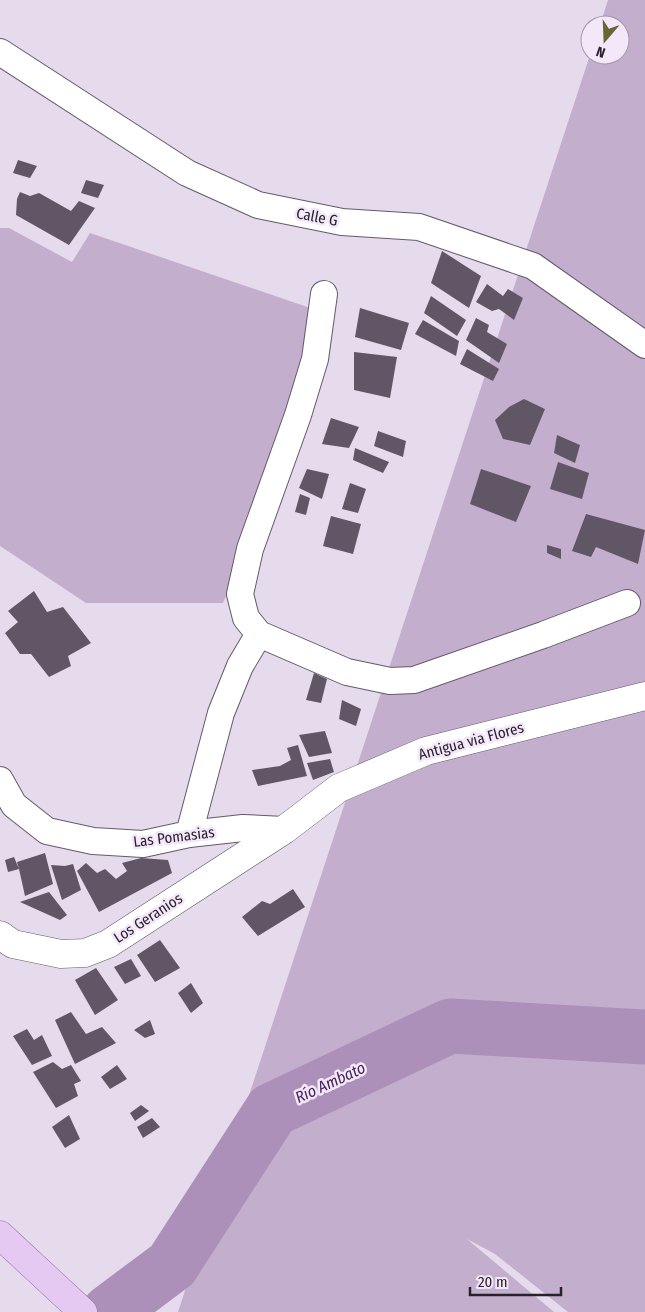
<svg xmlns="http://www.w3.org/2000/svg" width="645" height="1312" font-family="'Fira Sans Condensed',sans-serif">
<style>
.green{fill:#c3afcd}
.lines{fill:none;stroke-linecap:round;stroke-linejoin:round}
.river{stroke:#ad90ba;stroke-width:55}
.building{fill:#615666}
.minor-casing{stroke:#655a6a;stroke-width:28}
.tertiary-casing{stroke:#655a6a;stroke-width:29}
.primary-casing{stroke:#9777a7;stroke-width:29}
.minor{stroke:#fff;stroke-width:26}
.tertiary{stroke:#fff;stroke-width:28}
.primary{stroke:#e5c9f3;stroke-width:28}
.labels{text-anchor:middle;stroke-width:5;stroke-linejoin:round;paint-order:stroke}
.street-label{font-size:15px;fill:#262229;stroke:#f4e7fa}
.water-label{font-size:16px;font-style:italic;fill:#472257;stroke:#f4e7fa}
</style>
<rect width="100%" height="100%" fill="#e6daed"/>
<g class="green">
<polygon points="608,0 645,0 645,1312 568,1312 495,1254 467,1239 554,1312 178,1312 590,55 620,55 620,25 600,25"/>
<polygon points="0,228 9,228 72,262 90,233 319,311 287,455 223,603 86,603 0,546"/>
</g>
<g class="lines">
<polyline class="river" points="109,1312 172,1265 272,1110 450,1026 645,1037"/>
</g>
<g class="building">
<polygon points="18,160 37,166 30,178 13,173"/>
<polygon points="86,180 104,185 98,198 81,193"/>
<polygon points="20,192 30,196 39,193 71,211 79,201 95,208 69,245 16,215 17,199"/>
<polygon points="442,251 481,276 469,308 431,283"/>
<polygon points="487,284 503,296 508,289 523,298 514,320 499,309 492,311 476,302"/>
<polygon points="431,296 466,320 457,336 424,313"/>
<polygon points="360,308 409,323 401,350 355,337"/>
<polygon points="476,318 489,325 487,332 507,344 499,363 466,340"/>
<polygon points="423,320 459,341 456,356 415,334"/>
<polygon points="467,349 499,369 493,381 460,364"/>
<polygon points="354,352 397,357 390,398 354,390"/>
<polygon points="524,399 545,409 530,445 503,439 495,420 509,407"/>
<polygon points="331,418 359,427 349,448 322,444"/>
<polygon points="378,431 406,441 403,457 374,446"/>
<polygon points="557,435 580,445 575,463 554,453"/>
<polygon points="355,448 389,462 383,473 353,460"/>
<polygon points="558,462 589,473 582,499 550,489"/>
<polygon points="307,469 329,474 322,499 299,488"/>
<polygon points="481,469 531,486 516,522 470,504"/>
<polygon points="350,483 366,489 358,513 342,509"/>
<polygon points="300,494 310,498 306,515 295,512"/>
<polygon points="586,514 645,530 638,564 596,547 591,557 572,551"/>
<polygon points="331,516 361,524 353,554 323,546"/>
<polygon points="547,545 561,549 561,559 547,553"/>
<polygon points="34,591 47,612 63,607 91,643 68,656 71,666 49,677 31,654 20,654 5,633 18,622 8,611"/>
<polygon points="314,673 327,679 321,703 306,700"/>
<polygon points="342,700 361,709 356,726 339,719"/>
<polygon points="325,731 332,753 309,757 299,735"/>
<polygon points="298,745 307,776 258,786 252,770 280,766 291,760 287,748"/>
<polygon points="330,759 334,772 313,780 307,763"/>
<polygon points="45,853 53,884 25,896 19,869 8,872 5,860 14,857 19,869 17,862"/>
<polygon points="141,858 168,860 172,873 99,912 77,871 86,863 97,873 105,869 116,879 127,871 122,863"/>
<polygon points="73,864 81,890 62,900 51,865 65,866"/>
<polygon points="293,889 305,907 258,936 242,917 262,901 270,904"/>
<polygon points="49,892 67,915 60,920 20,902"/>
<polygon points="160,940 180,968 155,982 137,955"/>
<polygon points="131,959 141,976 125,984 114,967"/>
<polygon points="96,968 118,1000 95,1015 75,980"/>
<polygon points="191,983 203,1003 191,1013 178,993"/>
<polygon points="71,1012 86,1034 102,1027 116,1043 75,1064 55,1020"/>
<polygon points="150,1020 155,1034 145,1038 134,1030"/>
<polygon points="27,1029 34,1040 42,1035 52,1056 32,1065 13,1036"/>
<polygon points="53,1062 62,1069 71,1065 81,1081 74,1084 78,1096 56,1108 33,1072"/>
<polygon points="117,1065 127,1079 110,1089 101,1077"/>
<polygon points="141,1105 149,1111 135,1121 130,1113"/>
<polygon points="69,1115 80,1139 65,1148 52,1127"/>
<polygon points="152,1118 160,1127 143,1138 137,1127"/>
</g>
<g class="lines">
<g class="minor-casing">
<g id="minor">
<polyline points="0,52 187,173 258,205 342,222 419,227 533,266 645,345"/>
<polyline points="324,294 315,359 298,415 250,549 240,594 246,618 259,634 347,672 390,681 414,680 543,635 627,603"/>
<polyline points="0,780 14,805 47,831 93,841 143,844 189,834 243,828 284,830"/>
<polyline points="189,834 221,713 240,666 259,634"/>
</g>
</g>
<g class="tertiary-casing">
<polyline id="tertiary" points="0,935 13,944 61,954 85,953 108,944 284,830 339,788 426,751 645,696"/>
</g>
<g class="primary-casing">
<polyline id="primary" points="0,1235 83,1312"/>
</g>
<use href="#minor" class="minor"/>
<use href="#tertiary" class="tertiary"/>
<use href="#primary" class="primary"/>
</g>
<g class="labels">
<g class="street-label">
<text transform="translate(317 217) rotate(11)" y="5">Calle G</text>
<text transform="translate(471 741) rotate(-15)" y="5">Antigua via Flores</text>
<text transform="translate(174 837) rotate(-7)" y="5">Las Pomasias</text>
<text transform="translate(148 918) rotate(-33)" y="5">Los Geranios</text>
</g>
<g class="water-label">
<text transform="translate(330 1082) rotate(-25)" y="6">Río Ambato</text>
</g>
</g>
<g transform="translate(605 40) rotate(199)"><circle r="24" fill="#f4e7fa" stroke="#a298a6"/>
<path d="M0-4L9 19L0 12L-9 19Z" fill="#6a6633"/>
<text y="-8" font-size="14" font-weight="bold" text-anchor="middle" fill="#262229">N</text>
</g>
<path d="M470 1287v8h91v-8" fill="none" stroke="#262229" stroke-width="2.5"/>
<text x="478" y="1287" font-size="15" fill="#262229" stroke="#f4e7fa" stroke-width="4" paint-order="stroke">20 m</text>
</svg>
